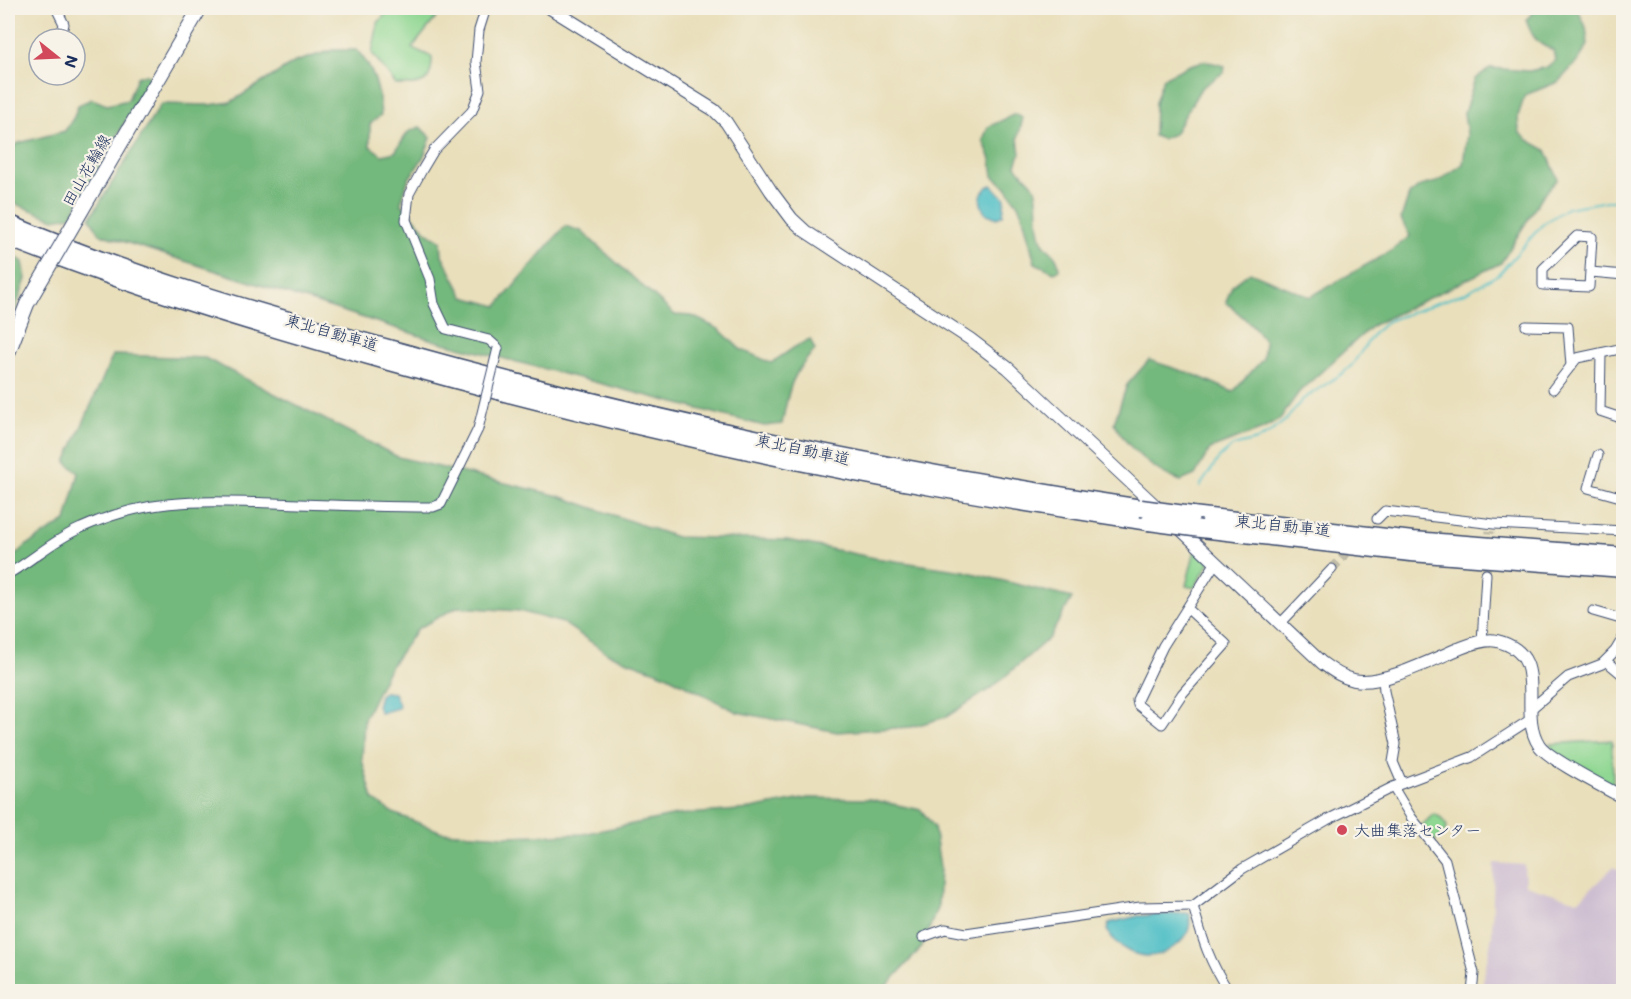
<svg xmlns="http://www.w3.org/2000/svg" width="1631" height="999" font-family="Mali,'Klee One',sans-serif">
<style>
.industrial{fill:#cebed1}
.green{fill:#8fd792;stroke:#558378;stroke-width:1.5}
.forest{fill:#73b87c;stroke:#47746d;stroke-width:1.5}
.water{fill:#50bfc6;stroke:#367792;stroke-width:1.5}
.lines{fill:none;stroke-linecap:round;stroke-linejoin:round}
.stream{stroke:#50bfc6;stroke-width:2}
.minor-tunnel{stroke:#c0bca8;stroke-width:9;stroke-dasharray:9 4.5;stroke-linecap:butt}
.minor-casing{stroke:#3a496c;stroke-width:11}
.tertiary-casing{stroke:#3a496c;stroke-width:14}
.secondary-casing{stroke:#3a496c;stroke-width:16}
.motorway-casing{stroke:#3a496c;stroke-width:19}
.minor{stroke:#fff;stroke-width:9}
.tertiary{stroke:#fff;stroke-width:12}
.secondary{stroke:#fff;stroke-width:14}
.motorway{stroke:#fff;stroke-width:16}
.minor-bridge-casing{stroke:#3a496c;stroke-width:11;stroke-linecap:butt}
.secondary-bridge-casing{stroke:#3a496c;stroke-width:16;stroke-linecap:butt}
.motorway-bridge-casing{stroke:#3a496c;stroke-width:19;stroke-linecap:butt}
.minor-bridge{stroke:#fff;stroke-width:9}
.secondary-bridge{stroke:#fff;stroke-width:14}
.motorway-bridge{stroke:#fff;stroke-width:16}
.poi-dot{fill:#d1495b;stroke:#f7f3e8;stroke-width:2}
.labels{text-anchor:middle;stroke-width:4.5;stroke-linejoin:round;paint-order:stroke}
.street-label{font-size:16px;fill:#1b2f5e;stroke:#f7f3e8}
.poi-label{font-size:16px;fill:#1b2f5e;stroke:#f7f3e8;text-anchor:start}
</style>
<rect width="100%" height="100%" fill="#f7f3e8"/>
<filter id="ink" filterUnits="userSpaceOnUse"><feTurbulence type="fractalNoise" baseFrequency=".0167" numOctaves="2"/><feDisplacementMap in="SourceGraphic" scale="12" xChannelSelector="R" yChannelSelector="G"/><feConvolveMatrix kernelMatrix="1 2 1 2 8 2 1 2 1" color-interpolation-filters="sRGB"/></filter>
<filter id="wash" filterUnits="userSpaceOnUse"><feTurbulence type="fractalNoise" baseFrequency=".008" numOctaves="4" result="noise"/><feDisplacementMap in="SourceGraphic" scale="24" xChannelSelector="R" yChannelSelector="G"/><feGaussianBlur stdDeviation="1.35" result="paint"/><feColorMatrix in="noise" values="0 0 0 0 0 0 0 0 0 0 0 0 0 0 0 0 0 1.4 0 .05"/><feComposite in="paint" operator="in"/></filter>
<g filter="url(#wash)">
<rect width="100%" height="100%" fill="#e9dfbb"/>
<polygon class="industrial" points="1494,863 1524,865 1525,885 1578,901 1613,867 1623,871 1623,991 1481,991 1492,935"/>
<g class="green">
<path d="M390 8H433L439 14 412 48 432 57C432 87 421 85 396 85L372 53 378 23Z"/>
<polygon points="1195,550 1210,562 1194,588 1186,586"/>
<polygon points="1612,740 1613,783 1610,784 1553,751 1550,744"/>
<polygon points="1434,814 1440,817 1447,826 1443,835 1432,843 1420,827"/>
</g>
<g class="forest">
<path d="M1537 8H1577L1586 27 1588 45 1578 61 1558 82 1525 95 1518 116 1519 132 1528 140 1546 150 1558 179 1543 195 1501 263 1373 325 1299 392 1279 420 1263 429 1210 449 1195 475 1181 481C1154 472 1127 448 1114 423L1127 385 1149 360 1195 375 1233 392 1263 359 1265 342 1253 326 1226 302 1232 286 1250 272 1310 297 1391 251 1410 236 1401 219 1409 195 1420 186 1437 182 1463 164 1467 134 1464 113 1475 79 1490 68 1529 71 1547 67 1555 60 1553 50C1536 44 1532 36 1526 20Z"/>
<path d="M333 50H357C375 71 379 88 381 115L370 124V146L382 155 395 152 408 132 420 127 431 138 423 158 408 180 401 203 427 232 441 241 442 255 464 297 497 306 565 226 581 231 675 315 692 316 719 329 740 349 771 363 795 347 810 339 815 350C790 376 789 389 782 424L764 426 436 341 100 234 90 218 161 104 210 105 231 102 295 62Z"/>
<polygon points="1205,61 1225,66 1224,72 1201,88 1174,134 1162,139 1154,136 1155,103 1163,78 1190,65"/>
<polygon points="145,74 151,77 71,216 54,219 8,201 8,150 19,143 65,131 74,117 78,105 92,99 107,105 128,100 137,77"/>
<path d="M1015 114 1023 118 1018 138 1020 154 1016 165C1021 176 1033 179 1036 191 1039 206 1036 223 1041 238 1046 253 1058 250 1059 270L1054 272 1035 263 1021 209 1006 187 993 176 991 159 983 140 988 127Z"/>
<polygon points="8,251 23,262 26,279 8,330"/>
<polygon points="113,355 205,358 398,457 559,496 676,537 787,540 875,558 964,571 1072,598 1049,638 993,687 946,717 911,727 837,732 737,712 664,674 609,654 563,623 519,611 457,607 417,629 388,670 364,719 362,760 373,799 393,813 442,832 505,836 583,834 677,815 751,809 808,798 869,799 921,810 934,827 940,867 938,906 922,947 882,991 8,992 8,561 27,545 66,521 79,473 66,462"/>
</g>
<g class="water">
<path d="M991 185 1005 198 1003 215 997 218 985 213C978 201 979 192 991 185Z"/>
<polygon points="384,692 394,693 399,705 398,708 380,713 377,706 380,695"/>
<path d="M1186 913 1190 914C1190 919 1190 924 1189 928 1187 937 1181 942 1175 946 1150 965 1122 955 1107 930L1109 923 1138 916Z"/>
</g>
<g class="lines">
<polyline class="stream" points="1200,486 1220,457 1233,446 1257,440 1268,434 1286,420 1302,400 1343,373 1352,365 1374,333 1388,321 1467,292 1499,274 1542,225 1567,208 1607,201 1624,201"/>
</g>
</g>
<g filter="url(#ink)">
<g class="lines">
<g class="minor-tunnel">
<polyline points="1332,569 1353,546"/>
<polyline points="1486,574 1490,531"/>
</g>
<g class="minor-casing">
<g id="minor">
<polyline points="56,8 64,24 60,39"/>
<polyline points="486,8 479,30 476,62 480,90 472,111 434,150 422,170 409,194 406,220 430,279 434,304 446,329 489,340 498,348"/>
<polygon points="1577,236 1592,237 1589,287 1543,285 1543,269"/>
<polyline points="1591,272 1624,275"/>
<polyline points="1526,326 1568,327 1571,366"/>
<polyline points="1601,353 1600,411 1624,419"/>
<polyline points="1553,389 1577,358 1624,348"/>
<polyline points="1598,455 1588,488 1624,498"/>
<polyline points="1377,519 1385,511 1494,524 1624,531"/>
<path d="M8 574C33 560 53 540 81 528 148 497 202 501 273 503 326 505 380 507 433 507L441 504 478 429"/>
<polyline points="1187,608 1226,644 1182,694 1162,724 1138,705 1137,700 1163,646 1216,562"/>
<polyline points="1593,611 1624,620"/>
<polyline points="1280,624 1332,569"/>
<polyline points="1482,642 1486,574"/>
<polyline points="1606,661 1624,676"/>
<polyline points="1383,677 1384,691 1396,744 1393,762 1402,783"/>
<polyline points="1532,708 1568,677 1602,664 1615,651 1624,636"/>
<polyline points="1393,787 1411,817 1445,860 1474,973 1472,992"/>
<path d="M1193 906C1203 941 1209 961 1229 992"/>
<polyline points="923,937 945,929 966,933 1140,907 1193,906 1242,869 1327,820 1393,787 1472,757 1531,719"/>
</g>
</g>
<g class="tertiary-casing">
<g id="tertiary">
<polyline points="550,8 714,110 726,122 771,191 792,219 805,231 970,339 1008,368 1161,511"/>
<path d="M1176 525 1322 663C1332 670 1341 677 1354 680 1381 686 1432 660 1458 649 1469 645 1485 638 1497 641 1553 655 1516 710 1539 745 1548 759 1606 788 1624 798"/>
</g>
</g>
<g class="secondary-casing">
<g id="secondary">
<polyline points="91,194 200,8"/>
<polyline points="8,353 27,304 38,285"/>
</g>
</g>
<g class="motorway-casing">
<g id="motorway">
<path d="M8 223C133 277 267 315 399 351 643 419 890 470 1141 508"/>
<path d="M8 238C132 287 261 326 390 362 569 412 750 455 932 487 1004 500 1077 511 1149 522"/>
<polyline points="1192,515 1413,540 1624,556"/>
<polyline points="1201,529 1411,553 1624,569"/>
</g>
</g>
<use href="#minor" class="minor"/>
<use href="#tertiary" class="tertiary"/>
<use href="#secondary" class="secondary"/>
<use href="#motorway" class="motorway"/>
<g class="minor-bridge-casing">
<polyline id="minor-bridge" points="478,429 498,348"/>
</g>
<g class="secondary-bridge-casing">
<polyline id="secondary-bridge" points="38,285 91,194"/>
</g>
<g class="motorway-bridge-casing">
<g id="motorway-bridge">
<polyline points="1141,508 1192,515"/>
<polyline points="1149,522 1201,529"/>
</g>
</g>
<use href="#minor-bridge" class="minor-bridge"/>
<use href="#secondary-bridge" class="secondary-bridge"/>
<use href="#motorway-bridge" class="motorway-bridge"/>
</g>
</g>
<circle class="poi-dot" cx="1342" cy="830" r="6"/>
<g class="labels">
<g class="street-label">
<text transform="translate(86 170) rotate(-60)" y="6">田山花輪線</text>
<text transform="translate(332 332) rotate(16)" y="6">東北自動車道</text>
<text transform="translate(803 449) rotate(12)" y="6">東北自動車道</text>
<text transform="translate(1283 525) rotate(6)" y="6">東北自動車道</text>
</g>
<g class="poi-label">
<text x="1354" y="836">大曲集落センター</text>
</g>
</g>
<rect width="1631" height="999" fill="none" stroke="#f7f3e8" stroke-width="30"/>
<g transform="translate(57 57) rotate(108)"><circle r="28" fill="#f7f3e8" stroke="#9fa5b1" stroke-width="1.5"/>
<path d="M0-4.5L10 22L0 15L-10 22Z" fill="#d1495b"/>
<text y="-9" font-size="16" font-weight="bold" text-anchor="middle" fill="#1b2f5e">N</text>
</g>
</svg>
